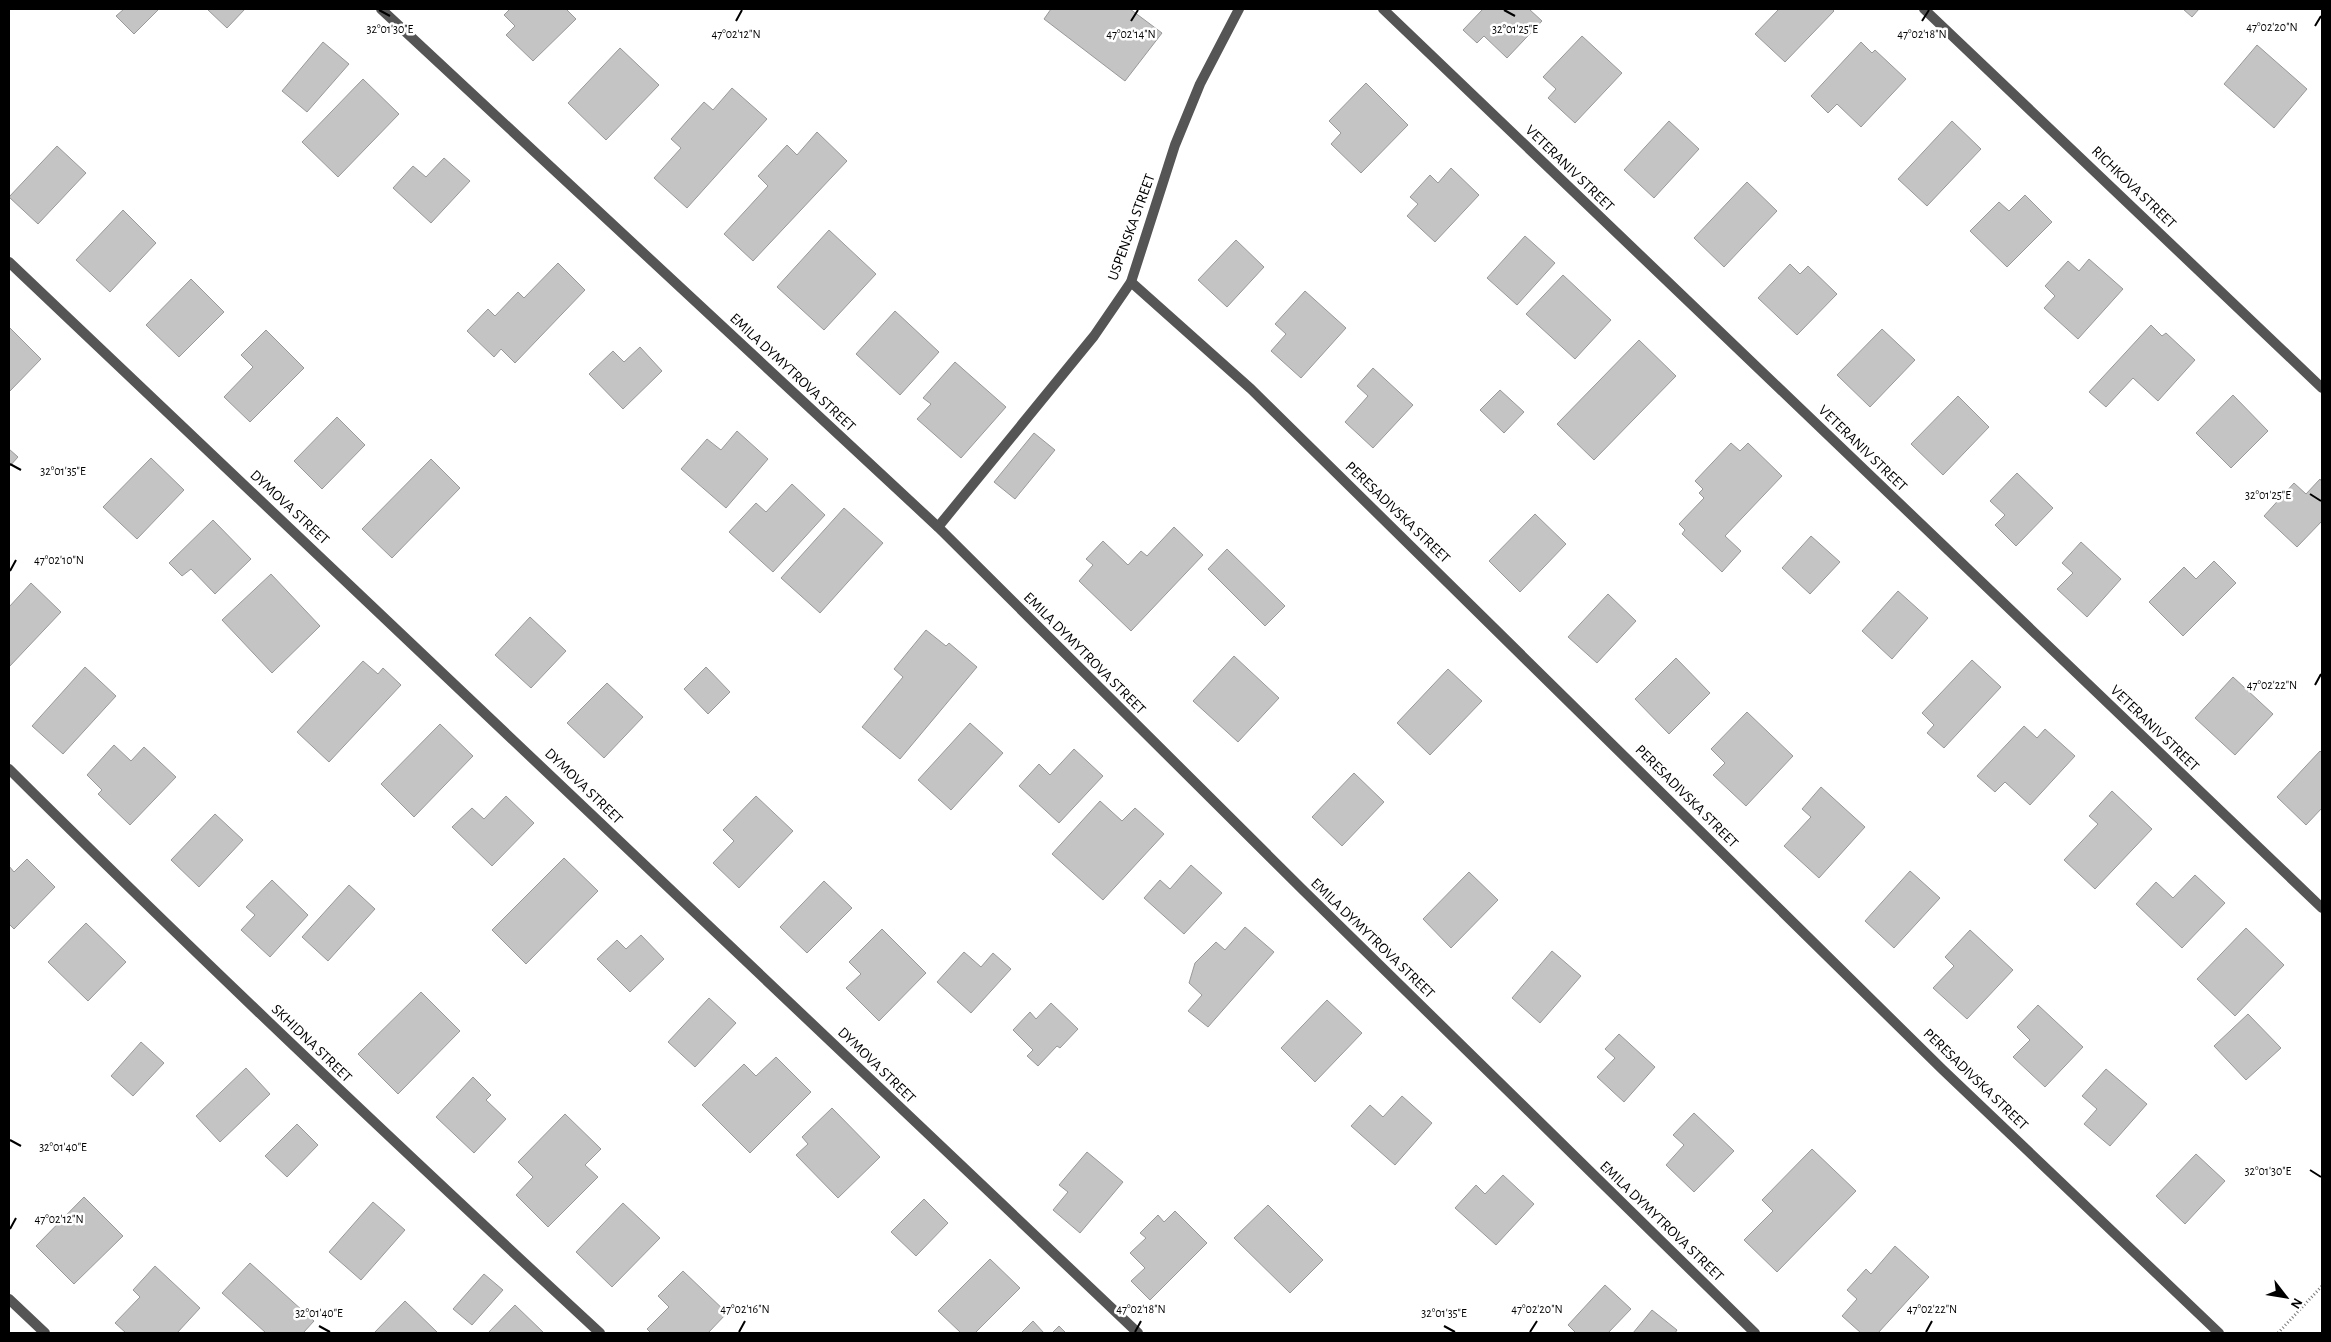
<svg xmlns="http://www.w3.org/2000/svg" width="2331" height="1342" font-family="'Alegreya Sans',sans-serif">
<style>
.building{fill:#c4c4c4;stroke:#999}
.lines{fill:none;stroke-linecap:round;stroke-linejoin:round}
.path{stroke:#777;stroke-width:3;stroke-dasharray:1 2.5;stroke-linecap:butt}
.street{stroke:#555;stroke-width:10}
.ticks{fill:none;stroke:#000;stroke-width:2}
.labels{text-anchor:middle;stroke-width:5;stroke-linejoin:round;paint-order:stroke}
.street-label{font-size:15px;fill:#000;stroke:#fff}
.ticks-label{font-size:12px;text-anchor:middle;fill:#000;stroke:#fff;stroke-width:5;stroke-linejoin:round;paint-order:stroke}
</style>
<rect width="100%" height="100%" fill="#fff"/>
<g class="building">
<polygon points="124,9 159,9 134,34 116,16"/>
<polygon points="207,9 245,9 227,28"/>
<polygon points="510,9 566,9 576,19 533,61 506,35 515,26 504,15"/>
<polygon points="1051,9 1130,9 1162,33 1125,81 1044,19"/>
<polygon points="1483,9 1529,9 1542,21 1507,58 1484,36 1477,43 1463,30"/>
<polygon points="1779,9 1832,9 1834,11 1785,62 1755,34"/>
<polygon points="2183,9 2199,9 2192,17"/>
<polygon points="1582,36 1622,73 1575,123 1548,98 1556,89 1543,77"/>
<polygon points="323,42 349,64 307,112 282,91"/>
<polygon points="1861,42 1872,53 1875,50 1906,79 1861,127 1837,104 1828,113 1811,96"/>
<polygon points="2257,45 2307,89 2274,128 2224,84"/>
<polygon points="620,48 659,85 606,140 568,103"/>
<polygon points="363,79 399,114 338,177 302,142"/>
<polygon points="1366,83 1408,125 1361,173 1331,144 1341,133 1329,121"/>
<polygon points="732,88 767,119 687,208 654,178 681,148 671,139 704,102 713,110"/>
<polygon points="1669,121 1699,149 1654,198 1624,170"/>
<polygon points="1952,121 1981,149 1927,206 1898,179"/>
<polygon points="817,132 847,161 753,261 724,234 768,186 758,176 787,145 797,155"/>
<polygon points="57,146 86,173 38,224 9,197"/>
<polygon points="444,158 470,181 431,223 393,188 413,166 426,177"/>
<polygon points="1451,168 1479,195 1435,242 1407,216 1418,204 1410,197 1430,175 1438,183"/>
<polygon points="1747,182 1777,211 1724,267 1694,238"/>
<polygon points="2025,195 2052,222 2007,267 1970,231 1999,202 2009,211"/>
<polygon points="123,210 156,243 110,292 76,260"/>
<polygon points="829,230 876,274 824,330 777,287"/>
<polygon points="1525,236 1555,263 1517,305 1487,278"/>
<polygon points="1236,240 1264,267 1227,307 1198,280"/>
<polygon points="2089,259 2123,289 2078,339 2044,308 2055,296 2045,286 2068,261 2079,271"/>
<polygon points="558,263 585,290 515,363 501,349 494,357 467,331 488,309 495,316 518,292 524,298"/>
<polygon points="1790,264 1800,274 1808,266 1837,294 1797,335 1758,298"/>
<polygon points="1563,275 1611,320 1575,359 1526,314"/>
<polygon points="191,279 224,312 179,357 146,325"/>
<polygon points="1305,291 1346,328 1301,378 1271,351 1286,334 1275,324"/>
<polygon points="895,311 939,352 900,395 856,354"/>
<polygon points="2151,325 2162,336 2166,333 2195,360 2158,401 2133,378 2106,407 2089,392"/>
<polygon points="9,327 41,359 9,392"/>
<polygon points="1882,329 1915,360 1870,407 1837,375"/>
<polygon points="266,330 304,368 250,422 224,397 253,367 241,355"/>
<polygon points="1639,340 1676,376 1594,460 1557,424"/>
<polygon points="640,347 662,371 623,409 589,374 613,351 624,362"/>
<polygon points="955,362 1006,407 961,458 917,419 931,404 923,398"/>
<polygon points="1373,368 1413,405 1373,448 1345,422 1368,396 1357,386"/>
<polygon points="1500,390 1524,412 1504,433 1480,410"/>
<polygon points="2233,395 2268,431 2231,468 2196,433"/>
<polygon points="1958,396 1989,427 1943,475 1911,444"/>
<polygon points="337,417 365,445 322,489 294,461"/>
<polygon points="737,431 768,459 726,508 681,469 707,439 721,450"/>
<polygon points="1034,433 1055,450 1015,499 994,482"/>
<polygon points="1731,443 1740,451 1748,443 1782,476 1725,536 1741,551 1722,572 1682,534 1685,530 1679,524 1704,498 1699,493 1703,489 1695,481"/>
<polygon points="9,449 18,457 9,467"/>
<polygon points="151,458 184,490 137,539 103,507"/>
<polygon points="431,459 460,488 392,558 362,529"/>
<polygon points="2017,473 2053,508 2016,546 1995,525 2005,515 1990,501"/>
<polygon points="2320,479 2322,482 2322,521 2297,547 2264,516 2294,483 2306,494"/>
<polygon points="792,484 825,515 773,572 729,532 756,503 766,512"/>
<polygon points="844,508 883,543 820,613 781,578"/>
<polygon points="1535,514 1566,544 1520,592 1489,561"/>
<polygon points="213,520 251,559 215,594 191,569 182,576 169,563"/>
<polygon points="1174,527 1203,555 1131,631 1079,581 1093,565 1086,559 1103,541 1128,565 1141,551 1147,556"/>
<polygon points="1811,536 1840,562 1810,594 1782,568"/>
<polygon points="2081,542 2121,579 2087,617 2057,589 2073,573 2062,563"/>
<polygon points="1227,549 1285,606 1265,626 1208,569"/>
<polygon points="2214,561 2236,583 2183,636 2149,602 2184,567 2196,579"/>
<polygon points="271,574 320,626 272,673 222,620"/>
<polygon points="31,583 61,612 9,667 9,607"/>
<polygon points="1898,591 1928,618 1892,659 1862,631"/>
<polygon points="1608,594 1636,621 1597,663 1568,637"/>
<polygon points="530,617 566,651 531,688 495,655"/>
<polygon points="926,630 946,646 949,643 977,667 900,759 862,727 903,677 894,669"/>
<polygon points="1234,656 1279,698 1238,742 1193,701"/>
<polygon points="1676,658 1710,693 1669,734 1635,699"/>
<polygon points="1972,660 2001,687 1944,748 1927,733 1934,725 1922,713"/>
<polygon points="363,661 378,674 383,668 401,685 329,762 297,732"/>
<polygon points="85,667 116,696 63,754 32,726"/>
<polygon points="706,667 730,692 708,714 684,689"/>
<polygon points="1448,669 1482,701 1430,755 1397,723"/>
<polygon points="2233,677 2273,714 2235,755 2195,718"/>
<polygon points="607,683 643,717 604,758 567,723"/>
<polygon points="1747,712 1793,756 1746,806 1713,775 1725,763 1711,749"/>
<polygon points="970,723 1003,753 951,810 918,780"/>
<polygon points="440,724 473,756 414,817 381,784"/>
<polygon points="2024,726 2037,738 2045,729 2075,756 2030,805 2005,782 1995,792 1977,776"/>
<polygon points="114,745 131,761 144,747 176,777 130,825 98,794 102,790 87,775"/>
<polygon points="1074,749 1103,776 1059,823 1019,786 1039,764 1050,775"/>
<polygon points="2320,751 2322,753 2322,808 2306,825 2277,797"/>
<polygon points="1354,773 1384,802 1342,846 1312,817"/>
<polygon points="1821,787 1865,827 1819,878 1784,846 1811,817 1802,809"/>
<polygon points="2112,791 2152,829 2095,889 2064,860 2098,824 2089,816"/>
<polygon points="506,796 534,823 492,866 452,827 472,808 484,819"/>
<polygon points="756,796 793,831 739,888 713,863 734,841 723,830"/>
<polygon points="1100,801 1122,821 1135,808 1164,834 1103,900 1052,854"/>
<polygon points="215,814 243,840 199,887 171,860"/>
<polygon points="564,858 598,891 526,964 492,930"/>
<polygon points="27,859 55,887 14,929 9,924 9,866 14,872"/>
<polygon points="1191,865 1222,893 1184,934 1144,898 1160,880 1170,889"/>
<polygon points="1910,871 1940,898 1894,948 1865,921"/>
<polygon points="1469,872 1498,900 1451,948 1423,919"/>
<polygon points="2195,875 2225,903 2182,948 2136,904 2156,882 2173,898"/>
<polygon points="272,880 308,915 270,957 241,930 255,915 246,907"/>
<polygon points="824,881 852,908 807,953 780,927"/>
<polygon points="349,885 375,909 328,961 302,937"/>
<polygon points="86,923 126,962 88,1001 48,962"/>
<polygon points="1245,927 1274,952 1208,1027 1188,1011 1202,995 1189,983 1195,963 1216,942 1225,950"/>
<polygon points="2246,928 2284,965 2235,1016 2197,979"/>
<polygon points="882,929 926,973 879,1021 846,988 861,974 849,962"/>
<polygon points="1970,930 2013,970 1967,1019 1933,988 1954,966 1945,957"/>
<polygon points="641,935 664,959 630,992 597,959 617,940 626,949"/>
<polygon points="1552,951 1581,976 1540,1023 1512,998"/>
<polygon points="964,952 981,967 993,953 1011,969 971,1013 937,982"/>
<polygon points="421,992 460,1031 398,1094 358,1054"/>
<polygon points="709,998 736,1023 695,1067 668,1042"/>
<polygon points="1327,1000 1362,1033 1315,1082 1281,1048"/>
<polygon points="1051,1003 1078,1029 1060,1048 1057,1046 1038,1066 1027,1056 1033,1050 1013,1030 1030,1012 1036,1019"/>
<polygon points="2038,1005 2083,1047 2045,1087 2013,1057 2030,1040 2017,1027"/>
<polygon points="2248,1014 2281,1048 2246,1080 2214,1046"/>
<polygon points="1619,1034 1655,1067 1624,1102 1597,1077 1615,1058 1605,1049"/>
<polygon points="141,1042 164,1063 133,1096 111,1076"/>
<polygon points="776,1057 811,1092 750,1153 702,1105 744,1064 756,1076"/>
<polygon points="246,1068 270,1094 220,1142 196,1116"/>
<polygon points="2106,1069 2147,1104 2110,1146 2084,1124 2097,1109 2082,1096"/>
<polygon points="473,1077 491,1095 486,1100 506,1119 474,1153 436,1117"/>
<polygon points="1402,1096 1432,1123 1395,1165 1351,1126 1370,1105 1383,1117"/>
<polygon points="832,1108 880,1157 838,1198 796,1155 808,1144 802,1137"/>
<polygon points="1694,1113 1734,1151 1694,1192 1666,1165 1684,1145 1673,1135"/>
<polygon points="565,1114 601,1149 585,1165 598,1177 548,1227 516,1195 533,1177 518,1162"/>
<polygon points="297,1124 318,1145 287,1177 265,1156"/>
<polygon points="1812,1149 1856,1191 1777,1272 1744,1240 1773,1211 1762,1200"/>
<polygon points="1087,1152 1123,1182 1080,1233 1053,1210 1068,1192 1059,1185"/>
<polygon points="2196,1154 2225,1181 2185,1224 2156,1196"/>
<polygon points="1503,1175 1534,1204 1496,1245 1455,1208 1476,1185 1485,1194"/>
<polygon points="84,1197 123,1236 74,1284 36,1246"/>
<polygon points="924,1199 948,1223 916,1256 891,1232"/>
<polygon points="373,1202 405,1230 361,1280 329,1252"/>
<polygon points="623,1203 660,1238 612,1287 576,1252"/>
<polygon points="1268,1205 1323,1260 1290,1293 1234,1238"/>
<polygon points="1175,1211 1207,1243 1150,1300 1131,1281 1145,1268 1130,1253 1146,1238 1140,1233 1158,1215 1164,1222"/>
<polygon points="1895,1246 1929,1277 1878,1333 1861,1333 1842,1316 1857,1299 1847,1290 1866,1269 1871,1274"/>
<polygon points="990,1259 1020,1288 975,1333 961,1333 938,1311"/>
<polygon points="250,1263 314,1321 303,1333 266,1333 222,1293"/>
<polygon points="155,1266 200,1308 177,1333 126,1333 115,1323 140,1297 133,1290"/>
<polygon points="683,1271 727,1313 708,1333 651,1333 647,1329 669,1307 658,1296"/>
<polygon points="484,1274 503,1290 472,1325 453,1309"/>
<polygon points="1605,1285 1631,1309 1608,1333 1576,1333 1568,1325"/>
<polygon points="405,1301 437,1332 436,1333 374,1333"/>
<polygon points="515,1305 544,1333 488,1333"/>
<polygon points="1652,1310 1677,1330 1675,1333 1633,1333"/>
<polygon points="1033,1321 1044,1333 1021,1333"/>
<polygon points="1059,1326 1066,1333 1052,1333"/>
</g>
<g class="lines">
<polyline class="path" points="2278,1333 2322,1286"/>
<g class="street">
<polyline points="381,9 938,527 1304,891 1755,1333"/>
<polyline points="1383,9 2322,908"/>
<polyline points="1924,9 2322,388"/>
<polyline points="9,262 1138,1333"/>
<polyline points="1131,282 1251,389 1943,1070 2219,1333"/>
<polyline points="938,527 1094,336 1131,282 1175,145 1200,84 1239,9"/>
<path d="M9 769C202 961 400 1148 600 1333"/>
<polyline points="9,1299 45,1333"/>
</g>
</g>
<path class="ticks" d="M379 10 390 16M1504 10 1515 16M736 21 742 10M1131 21 1138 10M1922 21 1929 10M2315 26 2321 16M10 464 21 470M2310 494 2321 501M10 571 16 560M2315 685 2321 674M10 1140 21 1146M2310 1170 2321 1177M10 1229 16 1218M319 1326 330 1332M1444 1326 1455 1332M739 1332 745 1321M1135 1332 1141 1321M1530 1332 1537 1321M1926 1332 1932 1321"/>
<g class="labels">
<g class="street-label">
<text transform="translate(1570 168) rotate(44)" y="5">VETERANIV STREET</text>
<text transform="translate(2134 187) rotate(44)" y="5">RICHKOVA STREET</text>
<text transform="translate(1131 227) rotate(-70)" y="5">USPENSKA STREET</text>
<text transform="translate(793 372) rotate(43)" y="5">EMILA DYMYTROVA STREET</text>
<text transform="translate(1863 448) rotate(44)" y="5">VETERANIV STREET</text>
<text transform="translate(290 507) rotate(43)" y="5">DYMOVA STREET</text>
<text transform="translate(1398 512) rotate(44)" y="5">PERESADIVSKA STREET</text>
<text transform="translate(1085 653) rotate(45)" y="5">EMILA DYMYTROVA STREET</text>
<text transform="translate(2155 728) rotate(44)" y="5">VETERANIV STREET</text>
<text transform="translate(584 786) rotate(44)" y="5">DYMOVA STREET</text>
<text transform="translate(1687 796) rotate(45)" y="5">PERESADIVSKA STREET</text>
<text transform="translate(1373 938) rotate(44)" y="5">EMILA DYMYTROVA STREET</text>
<text transform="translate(312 1043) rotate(44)" y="5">SKHIDNA STREET</text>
<text transform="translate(877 1065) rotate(44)" y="5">DYMOVA STREET</text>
<text transform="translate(1976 1079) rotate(44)" y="5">PERESADIVSKA STREET</text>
<text transform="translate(1662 1221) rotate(44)" y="5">EMILA DYMYTROVA STREET</text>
</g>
</g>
<g class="ticks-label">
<text x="2272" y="31">47°02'20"N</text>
<text x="390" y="33">32°01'30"E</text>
<text x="1515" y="33">32°01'25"E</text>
<text x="1131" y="38">47°02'14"N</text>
<text x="1922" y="38">47°02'18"N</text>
<text x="736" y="38">47°02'12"N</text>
<text x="63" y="475">32°01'35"E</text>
<text x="2268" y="499">32°01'25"E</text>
<text x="59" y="564">47°02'10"N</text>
<text x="2272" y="689">47°02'22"N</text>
<text x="63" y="1151">32°01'40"E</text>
<text x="2268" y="1175">32°01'30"E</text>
<text x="59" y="1223">47°02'12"N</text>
<text x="745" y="1313">47°02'16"N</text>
<text x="1141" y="1313">47°02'18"N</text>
<text x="1537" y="1313">47°02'20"N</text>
<text x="1932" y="1313">47°02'22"N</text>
<text x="319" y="1317">32°01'40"E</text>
<text x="1444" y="1317">32°01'35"E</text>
</g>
<rect width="2331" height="1342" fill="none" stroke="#000000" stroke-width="20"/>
<g transform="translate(2286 1297) rotate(121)" stroke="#ffffff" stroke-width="4" paint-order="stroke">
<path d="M0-4L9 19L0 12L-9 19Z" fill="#000000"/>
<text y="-8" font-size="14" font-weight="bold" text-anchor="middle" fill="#000000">N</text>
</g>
</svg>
